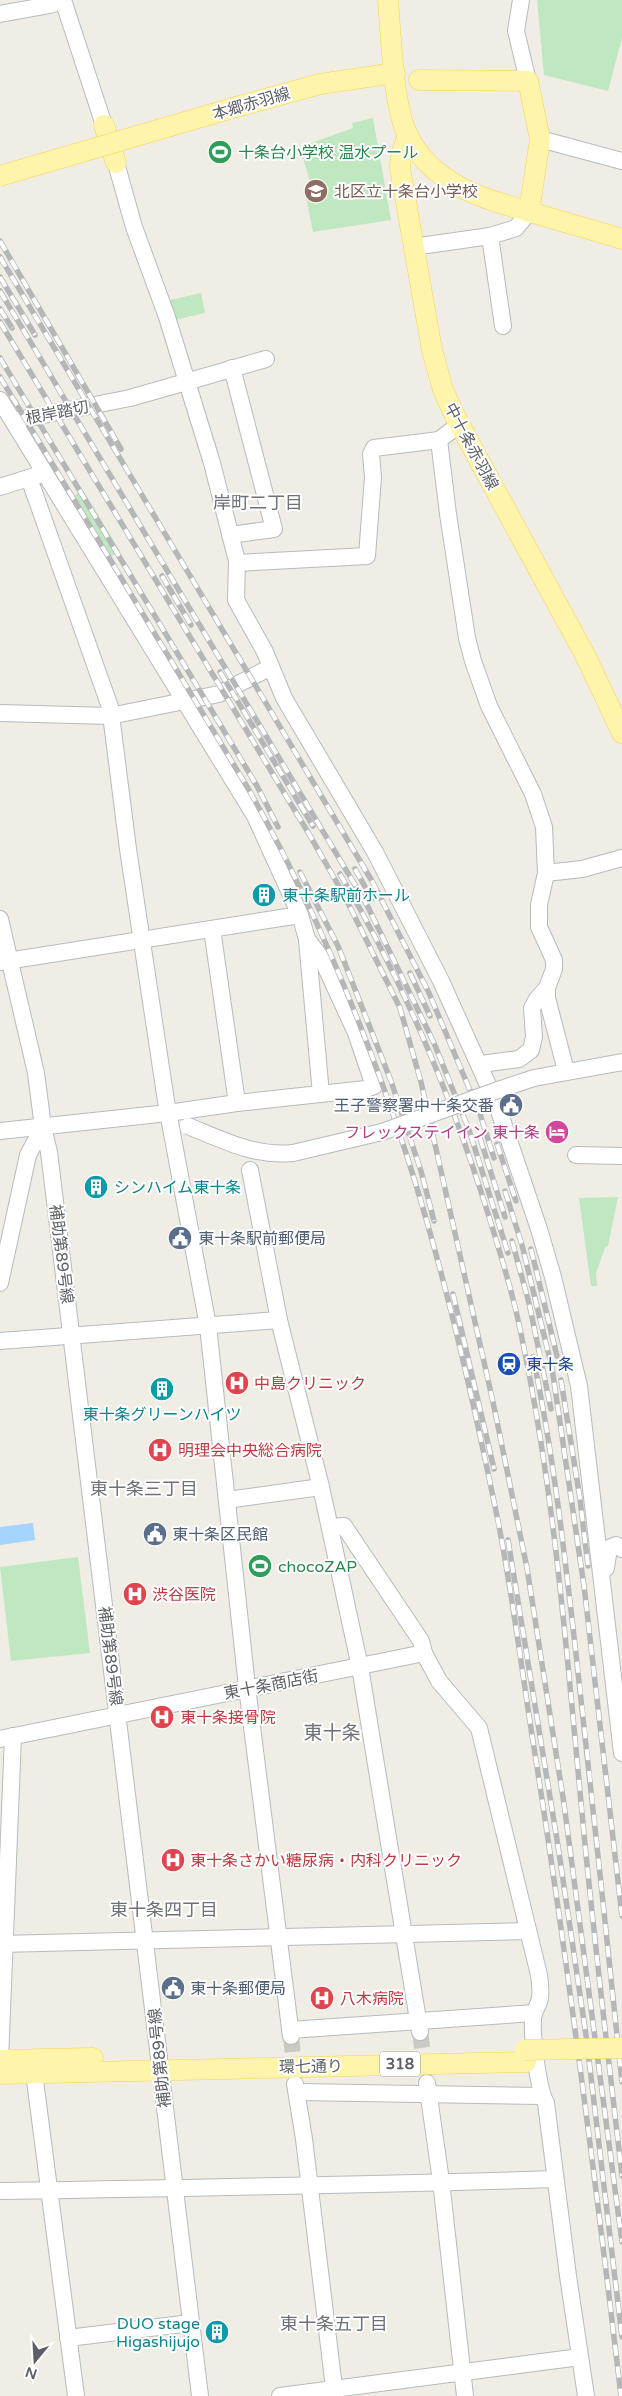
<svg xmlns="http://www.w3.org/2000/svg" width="622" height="2396" font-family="'Varela Round','Noto Sans JP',sans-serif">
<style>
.green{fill:#bfe8c1}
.water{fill:#a5d4ff}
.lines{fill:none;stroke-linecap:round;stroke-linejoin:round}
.minor-tunnel{stroke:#cacac4;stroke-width:16;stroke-dasharray:16 8;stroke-linecap:butt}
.minor-casing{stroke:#b7babf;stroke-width:18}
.major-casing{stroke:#f9d154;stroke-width:21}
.minor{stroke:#fff;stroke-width:16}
.major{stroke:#fff5aa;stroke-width:20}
.rail-casing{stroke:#b5b6b7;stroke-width:5.5}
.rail{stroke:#fff;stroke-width:4;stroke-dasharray:11;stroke-linecap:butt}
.minor-bridge-casing{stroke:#b7babf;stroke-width:18;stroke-linecap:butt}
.major-bridge-casing{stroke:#f9d154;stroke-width:21;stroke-linecap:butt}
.minor-bridge{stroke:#fff;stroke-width:16}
.major-bridge{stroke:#fff5aa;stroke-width:20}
.labels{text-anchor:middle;stroke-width:4;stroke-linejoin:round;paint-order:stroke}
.shield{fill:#fff;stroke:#8d9094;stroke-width:1}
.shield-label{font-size:15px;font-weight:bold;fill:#5c6066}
.street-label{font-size:16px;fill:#5c6066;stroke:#fff}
.leisure-label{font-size:16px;fill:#27864d;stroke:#fff;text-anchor:start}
.education-label{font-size:16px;fill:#785e54;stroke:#fff;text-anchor:start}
.culture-label{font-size:16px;fill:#0d838f;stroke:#fff;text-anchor:start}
.service-label{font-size:16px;fill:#4e5e75;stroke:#fff;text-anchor:start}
.hotel-label{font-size:16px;fill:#b23c85;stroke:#fff;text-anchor:end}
.transit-label{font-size:16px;fill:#164399;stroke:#fff;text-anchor:start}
.health-label{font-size:16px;fill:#be3a42;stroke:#fff;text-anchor:start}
.neighbourhood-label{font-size:18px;fill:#6d7278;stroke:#fff}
.quarter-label{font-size:19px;fill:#6d7278;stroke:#fff}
</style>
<rect width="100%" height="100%" fill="#efede4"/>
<g class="green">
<polygon points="537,0 622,0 622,38 608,91 544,75"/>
<polygon points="373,118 391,220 313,232 305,193 312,189 300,147 353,128 352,123"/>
<polygon points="201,293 205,313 174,320 170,300"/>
<polygon points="83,490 120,551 107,559 70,498"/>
<polygon points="618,1197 608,1246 605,1248 596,1273 597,1286 591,1286 579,1198"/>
<polygon points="78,1557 90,1653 11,1661 0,1567"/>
</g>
<polygon class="water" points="33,1523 35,1540 0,1545 0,1527"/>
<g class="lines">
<g class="minor-tunnel">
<polyline points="420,2032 426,2075"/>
<polyline points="291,2036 295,2078"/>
</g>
<g class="minor-casing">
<g id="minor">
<polyline points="63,0 104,125"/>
<polyline points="521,0 516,31 528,81"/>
<polyline points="0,14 50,5 62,0"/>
<polyline points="540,139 622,161"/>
<polyline points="116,163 134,227 167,317 212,463 237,561 236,600 265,652 284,698 375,852 441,981 497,1105 539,1229 553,1277 579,1386 622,1753"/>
<polyline points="490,236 503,326"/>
<polyline points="413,247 490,236 516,228 529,212"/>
<polyline points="0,400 255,816 300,915 307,939 322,959 356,1033 374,1086 366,1089 237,1103 168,1113 0,1131"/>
<polyline points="13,421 130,398 266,359"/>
<polyline points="439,440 448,514 467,638 473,661 489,706 533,794 544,827 546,873 539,905 539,927 554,960 554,969 547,988 537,999 532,1008 534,1037 531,1050 519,1059 481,1064"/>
<polyline points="29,478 110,707 128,849 166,1101 208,1326 247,1687 291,2036"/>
<polyline points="0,487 38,475"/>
<polyline points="230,535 274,529 232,368"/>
<polyline points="237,563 367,556 373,477 371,454 374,448 439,440 460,424"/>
<polyline points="0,713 110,716 219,694 271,667"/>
<polyline points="546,873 582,869 622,858"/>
<path d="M0 919 36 1073 43 1127 49 1152C101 1566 150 1981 200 2396"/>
<polyline points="212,929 237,1103"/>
<polyline points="307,940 321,1094"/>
<polyline points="0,962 300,915"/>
<polyline points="547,988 547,998 566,1071"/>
<polyline points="498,1090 534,1078 622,1062"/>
<polyline points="576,1155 622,1156"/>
<polyline points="250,1170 279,1320 321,1487 360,1667 420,2032"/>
<polyline points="0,1283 28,1155 43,1127"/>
<polyline points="0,1341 279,1320"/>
<polyline points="227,1500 321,1487"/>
<path d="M330 1527 344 1526 421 1641 424 1653 439 1681 479 1728 539 1975C540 1982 541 1991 540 1998 539 2004 536 2008 534 2013 530 2028 538 2089 546 2103L568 2276 586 2396"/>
<polyline points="606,1568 609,1548 616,1545 622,1549"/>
<polyline points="0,1739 424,1653"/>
<polyline points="0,1944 528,1931"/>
<polyline points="290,2030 534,2013"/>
<polyline points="0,2060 13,1736"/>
<polyline points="34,2073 76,2396"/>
<polyline points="427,2083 441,2181 465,2396"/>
<polyline points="295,2084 304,2139 335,2396"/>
<polyline points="298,2092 542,2096"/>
<path d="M0 2191C185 2188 370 2185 555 2179"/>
<polyline points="68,2338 191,2323"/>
<polyline points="280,2396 580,2357"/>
</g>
</g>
<g class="major-casing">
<g id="major">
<path d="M388 0C391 35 393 106 408 136 434 186 484 199 534 213 563 222 593 230 622 239"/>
<polyline points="419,80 528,81 540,139 529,212"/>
<polyline points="236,107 320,84 395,73"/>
<polyline points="104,125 116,163"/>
<polyline points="408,135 401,155 400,168 432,350 443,390 455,416 585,655 622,733"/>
<polyline points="0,2060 93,2058"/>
<polyline points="0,2074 526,2062"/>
</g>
</g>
<use href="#minor" class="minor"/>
<use href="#major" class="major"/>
<g class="rail-casing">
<g id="rail">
<polyline points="0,241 121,449"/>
<polyline points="0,257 372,881 429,993 480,1114 494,1158"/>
<polyline points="0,277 35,335"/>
<polyline points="0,291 367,905 434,1043 469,1130 508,1253"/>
<polyline points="0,309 12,328"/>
<polyline points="0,322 309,834 344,895 400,1008 421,1082 493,1402 527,1568 564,1804 622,2242"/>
<polyline points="0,358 257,786 278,827"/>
<path d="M0 377 249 790C302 884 346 984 383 1086 434 1226 468 1374 498 1521 512 1592 521 1664 532 1735 567 1955 595 2175 621 2396"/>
<polyline points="162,576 191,625"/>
<polyline points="220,672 313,826"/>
<polyline points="355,869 372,899"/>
<polyline points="300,872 338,946 391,1081 421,1171 434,1221"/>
<path d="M340 874C404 982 453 1100 490 1220 499 1250 509 1281 516 1311 555 1483 567 1659 584 1834 595 1948 609 2062 622 2176"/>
<polyline points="410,973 430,1016"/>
<polyline points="480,1138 505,1217"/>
<polyline points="497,1144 516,1201"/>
<polyline points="505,1191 522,1245 552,1368 584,1586 622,1916"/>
<polyline points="512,1241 529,1303 551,1409"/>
<polyline points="531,1249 557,1356"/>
<polyline points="453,1294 494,1469"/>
<path d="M533 1357C553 1452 564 1549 575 1645 592 1791 606 1936 622 2082"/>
<polyline points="561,1380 580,1499 588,1566"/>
<polyline points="508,1540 558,1846 586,2035 622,2337"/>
</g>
</g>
<use href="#rail" class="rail"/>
<g class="minor-bridge-casing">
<path id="minor-bridge" d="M188 1126C223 1140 255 1157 293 1153L382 1132 498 1090"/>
</g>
<g class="major-bridge-casing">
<g id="major-bridge">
<polyline points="0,176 236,107"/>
<polyline points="525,2050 622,2048"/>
</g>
</g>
<use href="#minor-bridge" class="minor-bridge"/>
<use href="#major-bridge" class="major-bridge"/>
</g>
<defs>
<g id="stadium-disc" transform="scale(1.25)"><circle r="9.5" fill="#2e9e5b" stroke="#fff"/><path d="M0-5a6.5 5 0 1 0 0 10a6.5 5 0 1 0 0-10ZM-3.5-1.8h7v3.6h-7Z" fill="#fff"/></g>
<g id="school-disc" transform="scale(1.25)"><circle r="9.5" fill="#8d6e63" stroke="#fff"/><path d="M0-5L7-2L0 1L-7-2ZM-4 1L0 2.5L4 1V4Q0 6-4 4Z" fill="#fff"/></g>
<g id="building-disc" transform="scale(1.25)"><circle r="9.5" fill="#0f9aa8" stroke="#fff"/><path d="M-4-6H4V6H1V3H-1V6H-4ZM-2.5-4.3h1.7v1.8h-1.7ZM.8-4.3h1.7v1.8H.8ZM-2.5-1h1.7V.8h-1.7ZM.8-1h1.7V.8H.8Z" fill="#fff"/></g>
<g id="civic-disc" transform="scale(1.25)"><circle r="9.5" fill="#5c6f8a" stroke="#fff"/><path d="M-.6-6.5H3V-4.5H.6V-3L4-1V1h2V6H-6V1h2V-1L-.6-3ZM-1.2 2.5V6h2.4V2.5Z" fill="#fff"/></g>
<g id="hotel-disc" transform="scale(1.25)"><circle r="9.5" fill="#d1479c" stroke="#fff"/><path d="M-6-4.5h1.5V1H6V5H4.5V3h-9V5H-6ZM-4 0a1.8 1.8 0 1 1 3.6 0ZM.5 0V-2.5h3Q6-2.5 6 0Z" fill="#fff"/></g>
<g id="station-disc" transform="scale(1.25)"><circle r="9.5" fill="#1a4fb4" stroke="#fff"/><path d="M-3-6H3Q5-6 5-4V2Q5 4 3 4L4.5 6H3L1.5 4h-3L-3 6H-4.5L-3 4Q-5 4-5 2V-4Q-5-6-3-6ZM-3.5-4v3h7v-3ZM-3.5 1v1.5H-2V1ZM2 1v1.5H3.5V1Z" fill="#fff"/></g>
<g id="hospital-disc" transform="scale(1.25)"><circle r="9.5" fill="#e0444e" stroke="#fff"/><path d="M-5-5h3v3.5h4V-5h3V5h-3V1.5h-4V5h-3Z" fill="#fff"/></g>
</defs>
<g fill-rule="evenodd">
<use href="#stadium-disc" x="220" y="152"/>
<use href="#school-disc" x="316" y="191"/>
<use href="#building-disc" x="264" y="895"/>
<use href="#civic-disc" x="511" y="1105"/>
<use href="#hotel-disc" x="557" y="1132"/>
<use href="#building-disc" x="96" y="1187"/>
<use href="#civic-disc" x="180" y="1238"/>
<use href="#station-disc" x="509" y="1364"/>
<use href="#hospital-disc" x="237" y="1383"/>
<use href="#building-disc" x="162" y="1389"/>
<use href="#hospital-disc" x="160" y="1450"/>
<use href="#civic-disc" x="155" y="1534"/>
<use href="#stadium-disc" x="260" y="1566"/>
<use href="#hospital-disc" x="135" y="1594"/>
<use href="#hospital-disc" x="162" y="1717"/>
<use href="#hospital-disc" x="173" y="1860"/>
<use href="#civic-disc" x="173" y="1988"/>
<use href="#hospital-disc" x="322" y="1998"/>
<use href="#building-disc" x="217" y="2332"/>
</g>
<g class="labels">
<rect class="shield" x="380" y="2051.5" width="40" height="25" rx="4"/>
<g class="shield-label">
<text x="400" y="2069">318</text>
</g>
<g class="street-label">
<text transform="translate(251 103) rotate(-16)" y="6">本郷赤羽線</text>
<text transform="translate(57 412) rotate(-11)" y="6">根岸踏切</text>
<text transform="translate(472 446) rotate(62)" y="6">中十条赤羽線</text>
<text transform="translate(62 1254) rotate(83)" y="6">補助第89号線</text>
<text transform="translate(111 1656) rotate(83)" y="6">補助第89号線</text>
<text transform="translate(271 1684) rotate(-11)" y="6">東十条商店街</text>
<text transform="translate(159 2058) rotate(-96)" y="6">補助第89号線</text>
<text transform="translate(311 2066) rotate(-1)" y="6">環七通り</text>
</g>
<g class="leisure-label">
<text x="238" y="158">十条台小学校 温水プール</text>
<text x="278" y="1572">chocoZAP</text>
</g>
<g class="education-label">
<text x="334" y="197">北区立十条台小学校</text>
</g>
<g class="culture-label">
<text x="282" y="901">東十条駅前ホール</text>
<text x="114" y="1193">シンハイム東十条</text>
<text x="162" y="1420" text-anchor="middle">東十条グリーンハイツ</text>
<text x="200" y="2329" text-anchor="end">DUO stage<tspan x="200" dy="18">Higashijujo</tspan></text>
</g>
<g class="service-label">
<text x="494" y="1111" text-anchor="end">王子警察署中十条交番</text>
<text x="198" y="1244">東十条駅前郵便局</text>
<text x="172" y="1540">東十条区民館</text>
<text x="190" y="1994">東十条郵便局</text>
</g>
<g class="hotel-label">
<text x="540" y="1138">フレックステイイン 東十条</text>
</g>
<g class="transit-label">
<text x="526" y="1370">東十条</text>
</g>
<g class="health-label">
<text x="254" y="1389">中島クリニック</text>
<text x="178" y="1456">明理会中央総合病院</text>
<text x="152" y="1600">渋谷医院</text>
<text x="180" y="1723">東十条接骨院</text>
<text x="190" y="1866">東十条さかい糖尿病・内科クリニック</text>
<text x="340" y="2004">八木病院</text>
</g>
<g class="neighbourhood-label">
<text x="258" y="509">岸町二丁目</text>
<text x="144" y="1495">東十条三丁目</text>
<text x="164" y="1916">東十条四丁目</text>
<text x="334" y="2330">東十条五丁目</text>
</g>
<g class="quarter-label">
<text x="332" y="1739">東十条</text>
</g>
</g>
<g transform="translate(35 2361) rotate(198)" stroke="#ffffff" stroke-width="4" paint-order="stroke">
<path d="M0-4L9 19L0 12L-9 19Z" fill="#5c6066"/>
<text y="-8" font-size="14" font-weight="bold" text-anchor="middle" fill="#5c6066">N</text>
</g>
</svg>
